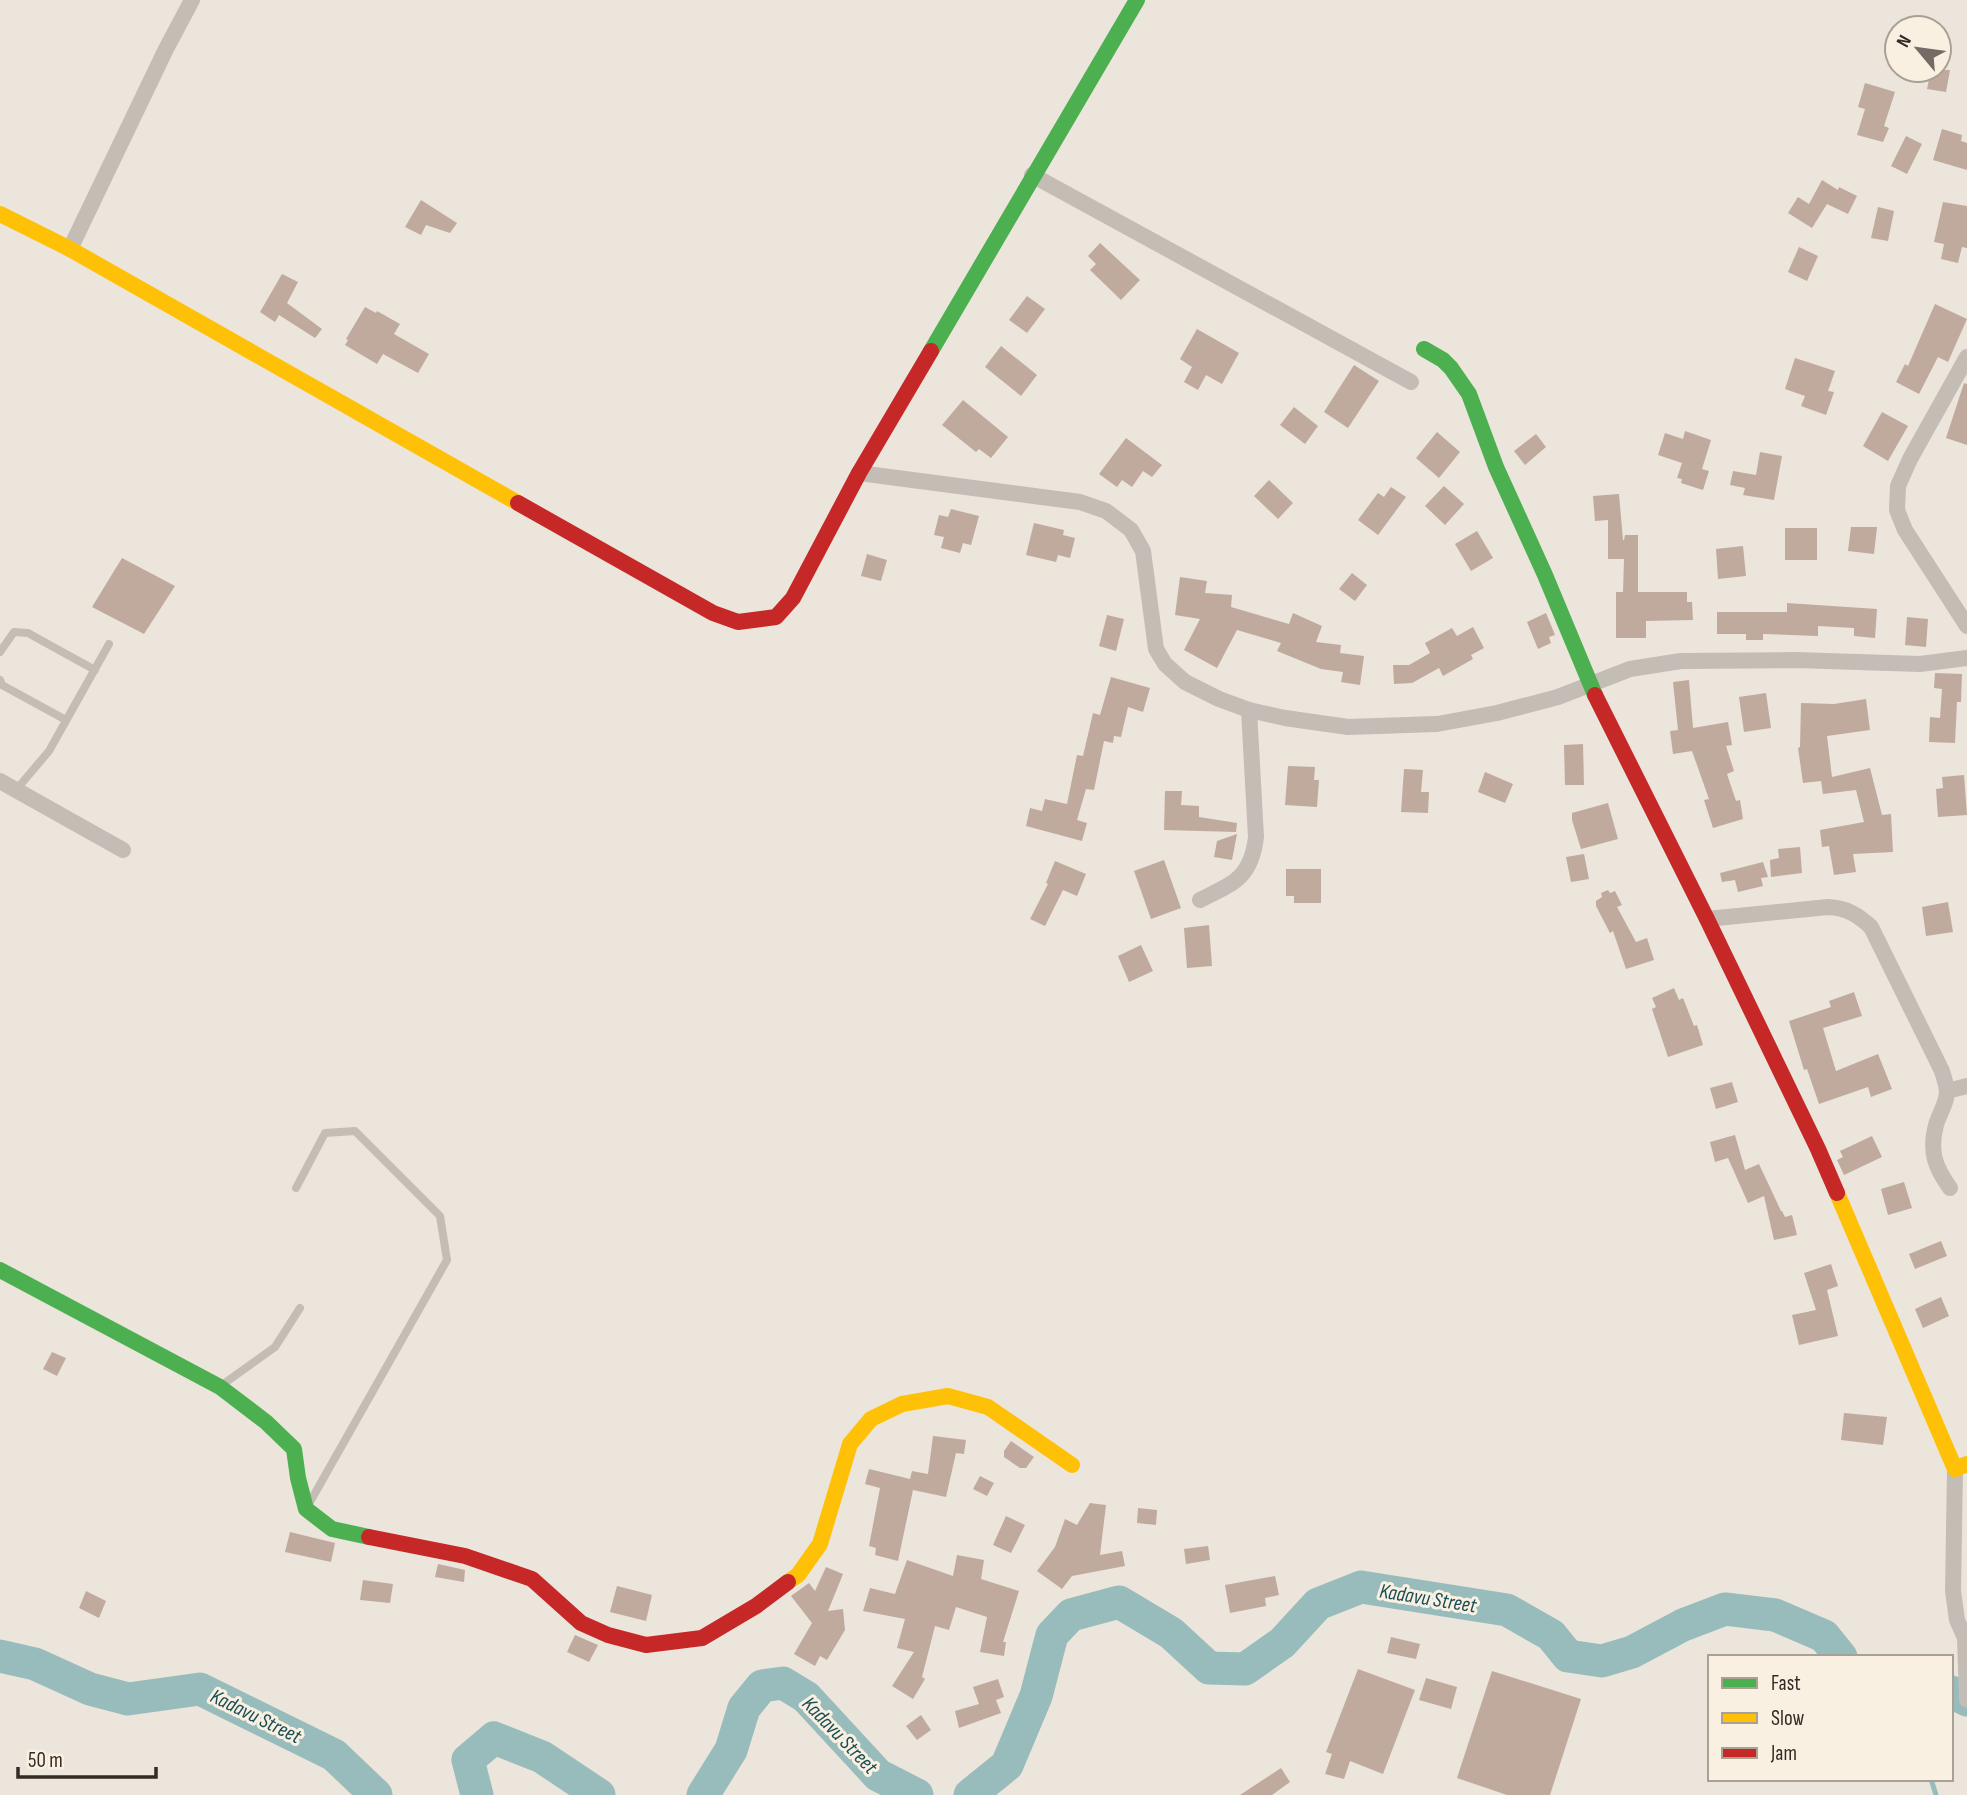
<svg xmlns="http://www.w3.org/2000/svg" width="1967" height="1795" font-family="'Sofia Sans Condensed',sans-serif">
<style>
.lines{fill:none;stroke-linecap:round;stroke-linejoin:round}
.stream{stroke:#98bbbc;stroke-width:5}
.river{stroke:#98bbbc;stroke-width:33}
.building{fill:#c0aa9d}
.lane{stroke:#c3bdb6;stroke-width:8}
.street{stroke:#c3bdb6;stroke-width:16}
.fast{stroke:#4caf50;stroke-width:16}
.slow{stroke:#ffc107;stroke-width:16}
.jam{stroke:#c62828;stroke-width:16}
.labels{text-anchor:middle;stroke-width:6;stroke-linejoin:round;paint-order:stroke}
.water-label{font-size:21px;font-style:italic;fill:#194e56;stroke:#f9f0e2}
</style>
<rect width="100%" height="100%" fill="#ebe5dc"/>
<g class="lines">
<polyline class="stream" points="1931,1779 1936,1795"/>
<g class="river">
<polyline points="0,1656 35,1664 90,1689 128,1699 200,1689 334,1755 376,1795"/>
<polyline points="1951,1692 1967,1700"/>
<polyline points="477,1795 468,1760 494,1738 542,1757 599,1795"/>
<polyline points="703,1795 731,1750 744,1708 762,1686 783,1683 806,1697 878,1775 917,1795"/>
<polyline points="970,1795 1007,1765 1036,1696 1052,1635 1071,1615 1119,1602 1171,1633 1209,1668 1245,1669 1282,1643 1318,1604 1361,1587 1507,1610 1551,1635 1568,1656 1602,1661 1632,1652 1683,1625 1725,1609 1775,1615 1824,1636 1841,1657"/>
</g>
</g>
<g class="building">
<polygon points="1931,70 1950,70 1946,92 1927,89"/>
<polygon points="1865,83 1895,92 1884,126 1889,128 1883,142 1857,135 1865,109 1858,107"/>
<polygon points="1942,129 1962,135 1961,141 1967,143 1967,170 1933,160"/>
<polygon points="1906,136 1922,144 1907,174 1891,166"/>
<polygon points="1822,180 1838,190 1839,187 1857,196 1848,214 1827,204 1812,228 1788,213 1798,197 1809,204"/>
<polygon points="421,200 457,223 450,233 426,225 421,235 405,227"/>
<polygon points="1943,202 1967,206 1967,248 1962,247 1958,263 1941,259 1944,244 1934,242"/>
<polygon points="1878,207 1894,211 1888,241 1871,238"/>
<polygon points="1100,243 1140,280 1121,300 1090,270 1096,264 1088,256"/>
<polygon points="1799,247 1818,256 1807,281 1788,272"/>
<polygon points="282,274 298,282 287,303 322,329 315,338 279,315 275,322 260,312"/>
<polygon points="1027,296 1045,309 1027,333 1009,320"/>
<polygon points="1935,304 1967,319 1948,362 1938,357 1919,394 1896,382 1905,364 1908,366"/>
<polygon points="365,307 376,313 377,311 400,324 394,334 429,354 418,373 383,354 377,364 345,345 348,340 346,339"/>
<polygon points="1197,329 1239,353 1222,384 1206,375 1198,390 1184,382 1192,367 1180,359"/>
<polygon points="1001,346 1037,375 1021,396 985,367"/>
<polygon points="1795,358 1835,371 1828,391 1834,392 1826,415 1801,406 1805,396 1785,389"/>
<polygon points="1354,365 1379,381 1348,428 1324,412"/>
<polygon points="1964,383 1967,384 1967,445 1946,438"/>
<polygon points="963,400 1008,437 991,458 979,449 976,452 942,425"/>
<polygon points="1294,407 1318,426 1305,444 1280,425"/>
<polygon points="1882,412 1908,426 1888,461 1863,446"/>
<polygon points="1685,431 1711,440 1702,469 1709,471 1703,490 1681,483 1682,479 1677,478 1682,463 1658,455 1665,433 1683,439"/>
<polygon points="1437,432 1460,452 1439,478 1416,458"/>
<polygon points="1536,434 1546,447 1525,465 1514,451"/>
<polygon points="1126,438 1162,465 1152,477 1143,471 1132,487 1122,480 1117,487 1099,474"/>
<polygon points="1760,452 1782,456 1774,500 1743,495 1745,488 1730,485 1733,471 1756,475"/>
<polygon points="1269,480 1293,503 1278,519 1254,496"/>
<polygon points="1444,486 1464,504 1445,525 1425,506"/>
<polygon points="1391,487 1406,497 1378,535 1358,520 1378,493 1384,497"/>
<polygon points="1619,494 1623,540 1624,540 1625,535 1638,535 1638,592 1687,592 1687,602 1692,602 1693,620 1646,621 1646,638 1616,638 1616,592 1623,592 1624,559 1608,559 1608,520 1595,521 1593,496"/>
<polygon points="951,509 979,516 971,545 963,543 960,553 941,548 944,537 934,535 939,515 948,517"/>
<polygon points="1034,523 1064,530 1063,535 1075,538 1070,558 1058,555 1056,562 1026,555"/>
<polygon points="1851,527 1877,527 1874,554 1848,551"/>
<rect x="1785" y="528" width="32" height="32"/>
<polygon points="1477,531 1493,558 1471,571 1455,544"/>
<polygon points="1743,546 1746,576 1718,579 1716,549"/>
<polygon points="867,554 887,560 881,581 861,576"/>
<polygon points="122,558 175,586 144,634 92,607"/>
<polygon points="1352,573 1367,585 1355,601 1339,589"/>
<polygon points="1180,577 1207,581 1205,593 1232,595 1231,607 1289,624 1293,613 1322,626 1316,642 1341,645 1340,653 1364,656 1360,685 1341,682 1343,672 1321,669 1277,651 1281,643 1237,630 1217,668 1184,650 1200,619 1175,615"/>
<polygon points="1787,603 1877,609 1875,638 1854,636 1854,628 1818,626 1818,636 1763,634 1763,640 1746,640 1746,634 1717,634 1717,612 1787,612"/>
<polygon points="1546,613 1555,635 1549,637 1551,643 1538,649 1527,622"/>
<polygon points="1107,615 1124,619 1116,651 1099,646"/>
<polygon points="1907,617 1928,619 1926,647 1905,645"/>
<polygon points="1473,627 1484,648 1471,655 1473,659 1443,676 1439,668 1412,683 1394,684 1393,665 1409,665 1430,653 1425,643 1452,628 1457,636"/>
<polygon points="1935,673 1962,674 1961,702 1957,702 1955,743 1929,742 1930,717 1940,718 1942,689 1934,688"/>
<polygon points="1111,677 1150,688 1143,712 1128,707 1121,737 1114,736 1113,743 1104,741 1094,790 1086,789 1077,820 1087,823 1082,841 1026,826 1030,808 1042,811 1045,799 1067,804 1077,755 1083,756 1093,713 1100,715"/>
<polygon points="1689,680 1693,728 1728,722 1732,745 1726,746 1734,771 1727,774 1736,801 1740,800 1743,819 1713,828 1704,800 1709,799 1692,751 1673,754 1670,731 1678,730 1673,682"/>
<polygon points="1766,693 1771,728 1744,732 1739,697"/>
<polygon points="1866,699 1870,730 1827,736 1832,777 1870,768 1882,815 1891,814 1893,852 1853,854 1856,872 1834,875 1829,846 1822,847 1820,830 1864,822 1856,790 1823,794 1821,781 1803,783 1798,748 1800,747 1801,703 1834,704"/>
<polygon points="1583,744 1584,785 1565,785 1564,745"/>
<polygon points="1288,766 1315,767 1314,780 1319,780 1317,807 1285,805"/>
<polygon points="1404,769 1423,770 1421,792 1429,792 1428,813 1401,812"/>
<polygon points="1485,772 1513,784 1505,803 1478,792"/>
<polygon points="1964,775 1967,815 1938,817 1936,789 1943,788 1942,777"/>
<polygon points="1165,791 1182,791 1181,805 1199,806 1199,817 1237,823 1236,832 1164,830"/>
<polygon points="1608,803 1618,839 1581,849 1572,820 1572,813"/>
<polygon points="1237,834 1232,860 1214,857 1217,841"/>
<polygon points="1800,847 1802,873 1771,877 1770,860 1779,858 1778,849"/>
<polygon points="1584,854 1589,879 1571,882 1566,857"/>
<polygon points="1164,860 1181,908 1151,919 1134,871"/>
<polygon points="1055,861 1086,874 1077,896 1063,890 1045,926 1030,919 1048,884 1046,883"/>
<polygon points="1763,862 1768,877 1761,878 1763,886 1738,892 1735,880 1722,882 1720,873"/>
<polygon points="1286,869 1321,869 1321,903 1294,903 1294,896 1286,896"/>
<polygon points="1608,890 1610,893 1615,891 1622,905 1617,907 1636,942 1647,938 1654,960 1626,969 1613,931 1610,933 1596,906 1596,901 1602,897 1601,893"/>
<polygon points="1948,902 1953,932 1926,936 1922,907"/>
<polygon points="1209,925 1212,966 1187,968 1184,928"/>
<polygon points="1141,945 1153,971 1129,982 1118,956"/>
<polygon points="1674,988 1679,1000 1683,998 1694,1026 1697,1025 1703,1045 1668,1057 1652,1009 1656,1007 1652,998"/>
<polygon points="1854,992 1862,1016 1823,1028 1836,1071 1878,1054 1892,1089 1871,1097 1868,1087 1819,1104 1807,1069 1804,1070 1789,1021 1831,1007 1829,1001"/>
<polygon points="1732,1082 1738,1102 1716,1109 1710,1088"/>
<polygon points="1735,1135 1745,1170 1759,1164 1781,1211 1782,1211 1785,1217 1792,1215 1797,1235 1774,1240 1764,1196 1748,1203 1728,1158 1715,1162 1710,1142"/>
<polygon points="1872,1136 1882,1157 1844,1175 1837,1160 1843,1157 1840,1151"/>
<polygon points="1904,1182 1912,1208 1888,1215 1881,1189"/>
<polygon points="1941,1241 1947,1256 1915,1269 1909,1254"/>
<polygon points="1831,1264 1838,1286 1827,1290 1838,1336 1799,1345 1792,1315 1816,1310 1804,1273"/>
<polygon points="1941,1297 1949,1316 1923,1328 1915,1309"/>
<polygon points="52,1352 66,1358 57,1376 43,1369"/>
<polygon points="1844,1413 1887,1417 1883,1445 1841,1440"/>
<polygon points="933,1436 966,1440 964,1454 956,1453 946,1497 913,1490 898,1561 875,1555 876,1548 869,1546 880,1488 865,1484 869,1469 910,1479 912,1471 928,1474"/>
<polygon points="1011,1441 1034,1457 1026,1468 1020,1468 1004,1457 1004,1451"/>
<polygon points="980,1476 994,1483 987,1496 973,1489"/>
<polygon points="1090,1503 1106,1505 1100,1555 1122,1551 1125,1566 1072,1576 1062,1589 1037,1571 1055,1547 1065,1519 1077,1525"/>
<polygon points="1138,1508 1157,1510 1156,1525 1137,1523"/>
<polygon points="1006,1516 1025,1525 1011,1553 993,1545"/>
<polygon points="290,1532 335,1543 331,1562 285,1552"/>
<polygon points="1208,1546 1210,1560 1186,1564 1184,1549"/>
<polygon points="957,1555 984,1560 981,1579 1019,1591 1003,1642 1006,1642 1004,1656 980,1652 987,1617 956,1607 949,1630 935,1626 922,1677 925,1679 913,1699 892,1686 914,1652 897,1648 905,1619 863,1611 870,1588 895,1594 907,1560 953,1576"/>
<polygon points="438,1564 465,1570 464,1582 435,1577"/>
<polygon points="826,1567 843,1574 828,1611 843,1609 845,1630 827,1660 820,1656 815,1666 794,1654 812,1623 791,1596 809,1583 815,1591"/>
<polygon points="1275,1576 1279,1595 1265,1598 1266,1606 1230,1613 1225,1585"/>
<polygon points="363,1580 393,1584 390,1603 360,1600"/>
<polygon points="617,1586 652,1595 646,1621 610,1612"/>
<polygon points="86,1591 106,1601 99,1618 79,1608"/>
<polygon points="575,1635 598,1645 589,1662 567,1652"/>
<polygon points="1391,1637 1420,1644 1416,1659 1387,1653"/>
<polygon points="1358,1669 1415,1690 1383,1774 1350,1761 1344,1779 1325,1774 1332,1754 1326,1752"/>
<polygon points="1492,1671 1581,1699 1550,1795 1507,1795 1457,1778"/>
<polygon points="1426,1678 1457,1687 1451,1709 1419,1700"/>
<polygon points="998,1679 1004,1697 996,1700 1001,1713 959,1728 955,1711 979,1704 973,1687"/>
<polygon points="921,1715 931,1730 917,1740 906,1726"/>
<polygon points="1281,1768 1290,1782 1272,1795 1240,1795"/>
</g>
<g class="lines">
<g class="lane">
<polyline points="0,652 14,632 28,633 95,670"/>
<polyline points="0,680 2,685 66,720"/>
<polyline points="16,790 49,751 109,644"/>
<polyline points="296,1188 325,1133 355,1131 440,1216 447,1260 310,1502"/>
<polyline points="222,1385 275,1347 300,1308"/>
</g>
<g class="street">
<polyline points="1032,175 1411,382"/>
<polyline points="70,249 166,49 192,0"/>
<polyline points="1967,357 1910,459 1898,486 1897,510 1905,530 1967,626"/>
<polyline points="859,473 1080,502 1106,511 1131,530 1143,551 1156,649 1165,664 1185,682 1219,699 1249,710 1285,718 1348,727 1437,724 1497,713 1558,697 1630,669 1681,661 1795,660 1920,664 1967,658"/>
<polyline points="0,781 123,850"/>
<path d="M1200 900C1234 883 1251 878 1256 837L1249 710"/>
<path d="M1707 919 1828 907C1847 908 1858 915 1871 927L1942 1071C1944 1078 1947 1086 1947 1093 1946 1105 1939 1114 1936 1125 1929 1152 1935 1167 1950 1188"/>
<polyline points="1947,1091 1967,1086"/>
<polyline points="1955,1469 1953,1591 1957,1620 1965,1638 1967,1700"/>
</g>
<g class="fast">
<polyline points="1424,349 1443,360 1451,368 1469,394 1496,467 1545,575 1595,695"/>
<polyline points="931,351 1137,0"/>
<polyline points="0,1270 220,1387 266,1422 294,1449 298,1478 306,1509 332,1529 369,1537"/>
</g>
<g class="slow">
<polyline points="0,214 70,249 518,503"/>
<polyline points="1837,1193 1955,1469 1967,1464"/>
<polyline points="788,1582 798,1575 820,1544 850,1444 871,1419 902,1404 948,1396 988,1407 1072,1465"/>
</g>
<g class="jam">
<polyline points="518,503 713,613 738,622 776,617 793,598 859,473 931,351"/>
<polyline points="1595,695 1707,919 1818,1149 1837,1193"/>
<polyline points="369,1537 465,1556 532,1579 581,1623 608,1635 646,1645 702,1638 756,1606 788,1582"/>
</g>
</g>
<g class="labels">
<g class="water-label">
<text transform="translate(1428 1598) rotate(9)" y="7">Kadavu Street</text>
<text transform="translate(256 1716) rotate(26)" y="7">Kadavu Street</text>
<text transform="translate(840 1735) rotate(46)" y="7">Kadavu Street</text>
</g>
</g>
<rect x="1708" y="1655" width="245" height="126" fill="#f9f0e2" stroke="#aaa196" stroke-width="2"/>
<rect x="1722" y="1678" width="35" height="10" fill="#4caf50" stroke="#aaa196" stroke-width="2"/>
<text x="1771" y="1690" font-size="21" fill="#342a25">Fast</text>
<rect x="1722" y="1713" width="35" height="10" fill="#ffc107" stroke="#aaa196" stroke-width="2"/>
<text x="1771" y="1725" font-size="21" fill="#342a25">Slow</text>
<rect x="1722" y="1748" width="35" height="10" fill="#c62828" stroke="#aaa196" stroke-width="2"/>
<text x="1771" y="1760" font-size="21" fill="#342a25">Jam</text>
<g transform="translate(1918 49) rotate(299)"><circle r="33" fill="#f9f0e2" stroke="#aaa196" stroke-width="2"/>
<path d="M0-5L12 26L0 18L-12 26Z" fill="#746b65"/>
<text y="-10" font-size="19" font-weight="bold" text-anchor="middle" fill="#342a25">N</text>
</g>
<path d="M18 1767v10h138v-10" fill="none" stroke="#342a25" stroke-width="3.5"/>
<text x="28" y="1767" font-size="21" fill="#342a25" stroke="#f9f0e2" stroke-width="5" paint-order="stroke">50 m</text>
</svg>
